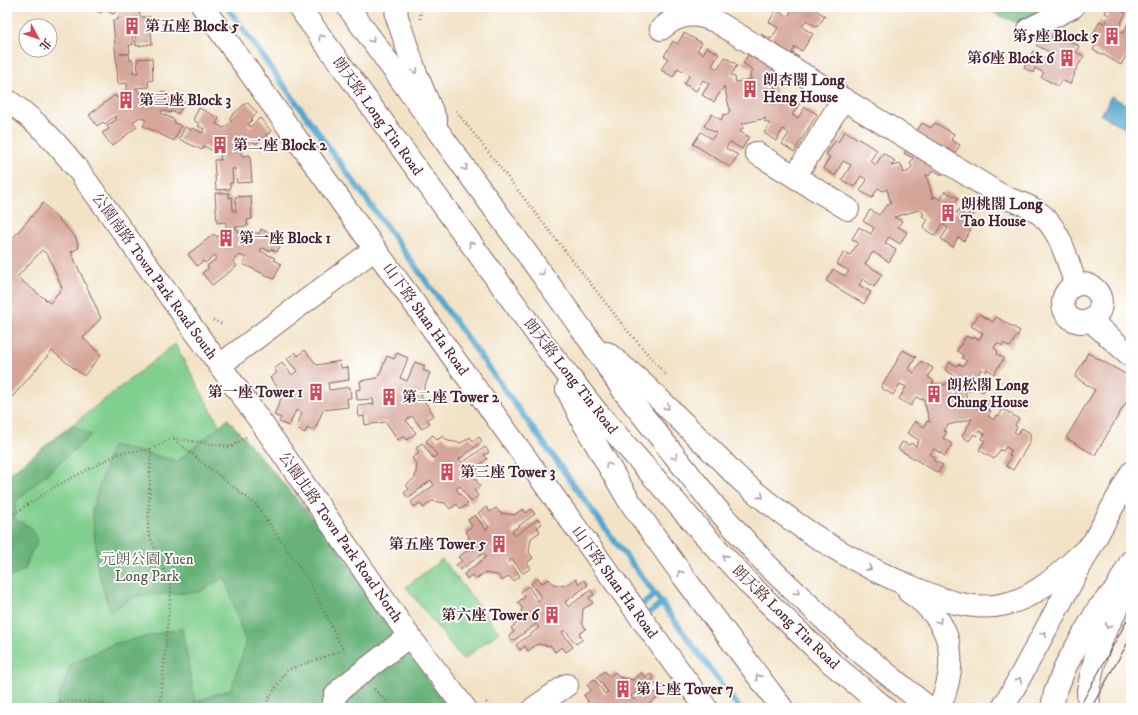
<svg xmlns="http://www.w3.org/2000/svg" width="1138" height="715" font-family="'IM FELL DW Pica','Noto Serif TC',serif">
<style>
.green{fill:#81cf8e;stroke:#66775c}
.forest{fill:#68b279;stroke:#596852}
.water{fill:#54a7cf;stroke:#4f637d}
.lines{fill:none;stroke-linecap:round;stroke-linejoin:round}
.stream{stroke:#54a7cf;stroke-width:6}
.building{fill:#d5a498;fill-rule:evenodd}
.minor-casing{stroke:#856462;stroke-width:24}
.major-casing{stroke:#856462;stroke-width:24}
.path{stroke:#856462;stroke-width:2.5;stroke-dasharray:1 3;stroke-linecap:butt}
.minor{stroke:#fff;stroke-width:22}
.major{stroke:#fff;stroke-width:22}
.tram{stroke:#4a1f2b;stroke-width:1}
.oneway{stroke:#ae9aa0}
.labels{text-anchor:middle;stroke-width:3.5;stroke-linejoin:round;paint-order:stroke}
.poi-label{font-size:15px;font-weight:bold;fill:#4a1f2b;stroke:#fff;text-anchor:start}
.street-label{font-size:15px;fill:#4a1f2b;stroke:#fff}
.park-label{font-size:15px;fill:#5d5d4e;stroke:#fff}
</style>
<rect width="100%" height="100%" fill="#fff"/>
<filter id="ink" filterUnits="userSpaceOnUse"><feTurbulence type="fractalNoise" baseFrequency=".025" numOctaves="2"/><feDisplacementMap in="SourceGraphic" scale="8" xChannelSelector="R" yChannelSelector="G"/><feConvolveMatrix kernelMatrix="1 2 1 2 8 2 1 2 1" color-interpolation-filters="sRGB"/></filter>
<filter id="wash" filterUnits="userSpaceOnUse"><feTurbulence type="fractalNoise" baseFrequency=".012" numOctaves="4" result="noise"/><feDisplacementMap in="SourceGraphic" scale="16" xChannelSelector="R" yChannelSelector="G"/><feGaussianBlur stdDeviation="0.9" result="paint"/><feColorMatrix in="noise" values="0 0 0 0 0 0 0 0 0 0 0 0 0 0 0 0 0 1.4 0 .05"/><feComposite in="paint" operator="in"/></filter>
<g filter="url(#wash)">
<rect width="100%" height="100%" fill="#f2e3c7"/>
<g class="green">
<polygon points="175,344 231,447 427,708 7,708 7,476"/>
<polygon points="442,559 499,632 463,660 406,587"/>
</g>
<g class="forest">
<polygon points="980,7 1049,7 1019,24"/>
<polygon points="228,419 335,544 448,708 55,708 71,664 113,644 182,628 195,702 231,689 246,644 225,577 199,592 135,596 110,612 98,571 92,510 112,445 178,461"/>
<path d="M72 425 91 435 16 501 15 520C28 525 33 527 38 541L31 553 25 569 7 579V476Z"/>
</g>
<polygon class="water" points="1111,96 1127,105 1126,108 1130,102 1131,103 1131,136 1128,134 1130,131 1101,115"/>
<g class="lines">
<g class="stream">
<polyline points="227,7 616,543 655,594 739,708"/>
<polyline points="642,605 655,594"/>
<polyline points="649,613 662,603"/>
</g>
</g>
<g id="blocks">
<g class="building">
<polygon points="90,7 147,7 139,14 142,17 150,17 152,44 136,46 135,32 132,32 133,45 129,45 130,53 120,54 129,54 130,60 133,60 133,73 138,73 137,59 152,58 153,80 148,81 149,87 136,88 147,103 152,92 159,96 162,91 184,102 178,114 171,111 170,113 162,110 161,113 175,120 174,122 181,126 174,141 143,126 146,120 140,117 133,122 137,127 112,146 102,133 109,129 107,126 117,119 115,116 105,124 103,122 97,126 89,115 115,95 117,98 127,90 127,83 118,84 113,20 118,20 118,16 123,11 121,8 113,14 103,8 101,13"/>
<polygon points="784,7 811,7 825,16 817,27 806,20 802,27 813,34 802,51 795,47 792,53 799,57 780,87 774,83 777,93 768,95 769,101 775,104 776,101 782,105 787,96 800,103 792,115 798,118 805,107 817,114 794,152 782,144 789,133 783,129 776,141 764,133 770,124 764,121 766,118 741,124 744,126 740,132 749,137 742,149 730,142 726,148 738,155 730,167 693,144 701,132 712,139 716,133 704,126 712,114 721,120 724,114 727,115 730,110 724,86 714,102 702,95 709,84 703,80 696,91 684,84 690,75 678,68 673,77 661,70 668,58 664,56 673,41 677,44 684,33 702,43 697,50 703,54 707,47 719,54 712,66 718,69 725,57 737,65 731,75 735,77 736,82 751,79 750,74 753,70 743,63 761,34 771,39 778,28 769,22 776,10 788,17 791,11"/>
<polygon points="1108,7 1114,7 1126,13 1118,30 1123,33 1131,18 1131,59 1126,56 1121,65 1104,55 1103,55 1093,50 1097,42 1091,38 1100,21 1105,24 1109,15 1105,13"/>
<polygon points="1045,28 1053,32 1051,37 1060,41 1062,37 1079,46 1076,52 1084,56 1074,73 1075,74 1070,84 1061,80 1058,86 1041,77 1044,73 1035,68 1033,73 1024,68 1033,51 1049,60 1053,54 1036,45"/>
<polygon points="247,102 257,113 251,118 252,120 248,124 250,127 260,118 271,131 256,144 253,141 240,152 243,156 250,155 252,182 237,183 236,169 232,169 233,183 230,183 230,189 216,190 214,160 221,160 220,152 224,149 222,146 215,152 204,146 202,150 179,139 185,127 191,130 193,128 202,133 204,129 198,126 200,124 193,120 199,108 219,118 216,124 224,128 232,121 229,118"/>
<polygon points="922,123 931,128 935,123 954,134 951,140 960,145 942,175 933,170 929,176 926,174 933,199 934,196 940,200 945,191 958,198 951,209 957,213 964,202 976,209 970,218 976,221 964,241 958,237 953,247 941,239 948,228 942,224 935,236 923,228 928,219 922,216 924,214 919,210 894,217 902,221 898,227 907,232 900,244 889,237 885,243 896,250 889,262 873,252 865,264 882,274 874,287 863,279 859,285 871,292 864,304 826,281 833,269 845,276 849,271 837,264 844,252 850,255 858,243 852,239 859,227 871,234 874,228 863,221 870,210 879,215 886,206 891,204 887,189 883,191 878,188 872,198 860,191 867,180 861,176 854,187 842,180 851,165 843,161 835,176 823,168 830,157 826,155 835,141 838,142 845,131 877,150 870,161 876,165 883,153 895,161 891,166 901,164 904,173 909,171 912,166 910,164 913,158 904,153"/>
<polygon points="215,193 229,193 229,198 232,197 233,211 236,211 235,197 251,196 252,219 247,220 248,226 235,227 246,242 251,231 259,234 261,229 283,240 277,252 271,249 269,251 262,248 260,251 275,258 274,260 281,264 274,279 243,264 246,258 240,255 233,261 237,266 212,285 202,273 209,268 207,266 217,258 215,255 205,263 203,261 197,266 188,254 214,234 217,237 226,230 226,222 217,223"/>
<path d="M43 203 76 238 79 248 71 252 101 318 83 338 101 355 84 376 52 351 7 403V245ZM42 250 48 255 62 288 50 303 17 277Z"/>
<polygon points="979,314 993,322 996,317 1020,331 1010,347 1003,343 1002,346 997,343 994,348 998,351 997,354 1004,358 994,374 987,369 986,372 981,369 978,375 982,378 981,380 988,385 983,392 973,387 970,391 965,392 969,407 974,406 978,408 984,398 992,403 988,410 991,411 988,416 994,420 996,415 999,416 1003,409 1019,419 1015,425 1017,427 1014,432 1018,434 1022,428 1030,433 1030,442 1013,470 1006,466 1011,456 1009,455 1011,450 1006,447 1003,451 1000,450 994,459 979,450 985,440 982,439 985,434 979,431 976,436 974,434 969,441 962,436 972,419 948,425 944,431 947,432 943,438 952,444 945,456 934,449 930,454 935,457 933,460 943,465 938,473 898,449 902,442 909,445 911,443 916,446 919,440 907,433 915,421 924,427 927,421 930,422 923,398 922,400 916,397 911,406 899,399 906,387 900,384 893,395 881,388 903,350 916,357 909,369 914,373 921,361 933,368 928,377 934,381 932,383 938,386 962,380 945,370 950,362 957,366 958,364 963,366 967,361 962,358 963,355 957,351 966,336 973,339 974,337 979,340 983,333 971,326"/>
<polygon points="305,350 317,365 340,361 341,368 348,367 349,380 328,383 329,390 350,387 351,398 347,398 348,407 323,410 314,432 307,428 305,433 296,429 302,413 296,410 289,426 279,422 281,418 274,415 283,394 270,378 277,373 274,369 282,363 292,375 297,371 287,359 295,352 298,356"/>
<polygon points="397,353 408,358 400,378 407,381 415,362 425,366 423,370 430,373 421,396 434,415 427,419 430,423 422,429 412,416 406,420 416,433 407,440 404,436 398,440 386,422 365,425 364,416 359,417 358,406 374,404 373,399 357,400 356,390 361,389 360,381 378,378 387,356 394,359"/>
<polygon points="1088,353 1131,377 1131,394 1095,455 1066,438 1095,390 1075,377"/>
<polygon points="433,435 437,440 443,436 448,441 461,443 470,437 473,441 479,437 482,442 459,459 462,463 485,447 489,452 484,455 487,459 478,466 476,480 480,486 474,490 478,496 471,502 460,486 456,489 468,504 461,509 457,504 450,509 445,503 432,501 423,508 420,503 414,507 411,502 434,485 431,480 408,498 404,493 409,489 406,485 415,478 417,464 412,458 419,453 416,448 422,443 433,458 437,455 426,441"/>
<polygon points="486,507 490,512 496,508 500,513 514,515 523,509 526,513 531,509 535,514 512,531 515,536 538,519 542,524 537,527 540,532 531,538 529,552 533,558 527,563 531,568 523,573 512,559 509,561 520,576 513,581 509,576 502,581 498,575 484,573 475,580 472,575 467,579 464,574 486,557 484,553 460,570 456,565 462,561 458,557 468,550 469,536 465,531 472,526 468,520 475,515 486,530 489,527 478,513"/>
<polygon points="538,578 542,583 549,579 553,584 566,586 576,579 579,584 584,580 588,585 565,602 568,607 591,590 594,595 589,598 593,603 583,609 582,623 586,629 579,634 583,639 576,644 565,630 562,632 573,647 566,652 562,647 555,652 551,646 537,644 528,651 525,646 520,650 516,645 539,628 536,624 513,641 509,636 514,632 511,628 520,621 522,608 518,602 525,597 521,591 528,586 538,601 542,598 531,584"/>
<polygon points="605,671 609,677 615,672 619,677 633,680 642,673 645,677 650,673 654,679 631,696 634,700 657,683 661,688 655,692 659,696 650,703 649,708 587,708 588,701 584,695 591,690 587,685 594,679 605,694 608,692 597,677"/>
</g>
</g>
</g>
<g filter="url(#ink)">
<use href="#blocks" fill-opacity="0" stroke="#856462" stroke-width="1"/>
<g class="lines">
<g class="minor-casing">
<g id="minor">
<polyline points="203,7 375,249 706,708"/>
<polyline points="396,7 397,17 415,71 436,121"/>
<path d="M661 29C679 13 695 12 717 22L1004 197C1014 201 1026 204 1035 210 1061 227 1066 258 1076 285"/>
<polyline points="1029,29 1073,7"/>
<path d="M7 100C37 121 56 142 79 171L263 425 409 636 465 708"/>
<polyline points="756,153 848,209"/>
<polyline points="795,177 843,99"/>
<circle cx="1082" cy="303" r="19"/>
<polyline points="1091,321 1131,356"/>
<polyline points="220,365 375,249"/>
<polyline points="333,708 335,696 342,688 409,636"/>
<polyline points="534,708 567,685"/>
</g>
</g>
<g class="major-casing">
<g id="major">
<polyline points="299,7 552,355 596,411 699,529 751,586 829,661 885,708"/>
<polyline points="348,7 591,342 625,393 716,508 768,566 849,643 929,708"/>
<path d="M607 353C617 362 629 371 639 380 666 405 691 431 717 456 726 465 734 474 743 482 793 525 851 562 912 587 942 600 972 612 1006 604 1040 596 1066 567 1092 544"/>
<polyline points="567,389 583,422 628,499 683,576 782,708"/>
<path d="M909 592C953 621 960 661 939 708"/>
<polyline points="1003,708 1131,473"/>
<polyline points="1052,708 1055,693 1066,665 1098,609 1116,589 1131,561"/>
<polyline points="1089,708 1088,691 1093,667 1098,648 1106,629 1118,607 1116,589"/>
</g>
</g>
<g class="path">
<polyline points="420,19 421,7"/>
<polyline points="456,111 626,329 667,376"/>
<polyline points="213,320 222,324"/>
<polyline points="246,437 231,447 172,438 256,505 309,581 343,650 348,657"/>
<polyline points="7,518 56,486 120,453 151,449"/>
<polyline points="374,689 393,708"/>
<polyline points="486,702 490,708"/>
<polyline points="45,708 62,701 102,703 112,708"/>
<polyline points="160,708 171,587 148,532 151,449 172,438"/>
<polyline points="263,708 287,670 343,650"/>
</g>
<use href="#minor" class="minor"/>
<use href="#major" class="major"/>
<g class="tram">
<polyline points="1079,708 1131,613"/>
<polyline points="1091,708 1131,637"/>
</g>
</g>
<defs><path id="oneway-chevron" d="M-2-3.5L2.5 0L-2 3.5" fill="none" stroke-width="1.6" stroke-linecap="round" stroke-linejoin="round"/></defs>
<g class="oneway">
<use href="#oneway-chevron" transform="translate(321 37) rotate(-126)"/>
<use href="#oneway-chevron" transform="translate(372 40) rotate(54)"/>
<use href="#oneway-chevron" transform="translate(415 71) rotate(70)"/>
<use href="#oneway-chevron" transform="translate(465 168) rotate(54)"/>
<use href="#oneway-chevron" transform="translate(471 244) rotate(-126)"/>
<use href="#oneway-chevron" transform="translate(542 273) rotate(54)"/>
<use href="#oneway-chevron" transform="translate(667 407) rotate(44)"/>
<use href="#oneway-chevron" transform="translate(675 457) rotate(52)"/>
<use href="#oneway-chevron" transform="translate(608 465) rotate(-120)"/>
<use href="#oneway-chevron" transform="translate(761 496) rotate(40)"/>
<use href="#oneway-chevron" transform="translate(725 557) rotate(-132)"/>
<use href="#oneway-chevron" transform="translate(869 568) rotate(28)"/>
<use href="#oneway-chevron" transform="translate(680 573) rotate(-126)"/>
<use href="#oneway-chevron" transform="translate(797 592) rotate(44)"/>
<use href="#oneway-chevron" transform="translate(939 621) rotate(57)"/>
<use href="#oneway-chevron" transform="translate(1108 626) rotate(117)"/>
<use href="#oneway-chevron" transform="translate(1044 634) rotate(-61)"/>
<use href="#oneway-chevron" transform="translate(758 677) rotate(-127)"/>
<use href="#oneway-chevron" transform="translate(1019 680) rotate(-62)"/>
</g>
</g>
<defs>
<g id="building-bare" transform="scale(1.38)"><path d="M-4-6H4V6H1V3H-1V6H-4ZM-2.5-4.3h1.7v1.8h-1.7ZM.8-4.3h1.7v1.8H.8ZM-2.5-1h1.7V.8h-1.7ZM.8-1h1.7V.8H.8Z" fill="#d1495b" stroke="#fff" stroke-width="2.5" paint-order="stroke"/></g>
</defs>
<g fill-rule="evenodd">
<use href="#building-bare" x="132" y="26"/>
<use href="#building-bare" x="1112" y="36"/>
<use href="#building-bare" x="1067" y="58"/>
<use href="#building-bare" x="750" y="89"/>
<use href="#building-bare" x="126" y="100"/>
<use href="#building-bare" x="220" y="145"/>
<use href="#building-bare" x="948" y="213"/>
<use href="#building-bare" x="226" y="238"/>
<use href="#building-bare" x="316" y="392"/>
<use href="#building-bare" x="934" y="394"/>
<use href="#building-bare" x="389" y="397"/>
<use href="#building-bare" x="447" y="472"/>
<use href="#building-bare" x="499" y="544"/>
<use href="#building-bare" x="552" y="615"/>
<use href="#building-bare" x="623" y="689"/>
</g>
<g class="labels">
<g class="poi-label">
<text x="145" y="31">第五座 Block 5</text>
<text x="1099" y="41" text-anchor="end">第5座 Block 5</text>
<text x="1054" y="63" text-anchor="end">第6座 Block 6</text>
<text x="763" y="85">朗杏閣 Long<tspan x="763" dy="17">Heng House</tspan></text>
<text x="139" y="105">第三座 Block 3</text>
<text x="233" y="150">第二座 Block 2</text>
<text x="961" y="209">朗桃閣 Long<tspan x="961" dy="17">Tao House</tspan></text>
<text x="239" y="243">第一座 Block 1</text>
<text x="947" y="390">朗松閣 Long<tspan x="947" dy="17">Chung House</tspan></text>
<text x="303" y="397" text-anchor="end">第一座 Tower 1</text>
<text x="402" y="402">第二座 Tower 2</text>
<text x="460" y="477">第三座 Tower 3</text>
<text x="486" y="549" text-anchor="end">第五座 Tower 5</text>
<text x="539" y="620" text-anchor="end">第六座 Tower 6</text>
<text x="636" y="694">第七座 Tower 7</text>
</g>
<g class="street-label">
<text transform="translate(378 116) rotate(54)" y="5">朗天路 Long Tin Road</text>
<text transform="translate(155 276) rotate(54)" y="5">公園南路 Town Park Road South</text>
<text transform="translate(426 319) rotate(54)" y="5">山下路 Shan Ha Road</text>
<text transform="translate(571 376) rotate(52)" y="5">朗天路 Long Tin Road</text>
<text transform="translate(341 537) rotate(55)" y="5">公園北路 Town Park Road North</text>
<text transform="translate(615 582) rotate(54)" y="5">山下路 Shan Ha Road</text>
<text transform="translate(786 617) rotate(44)" y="5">朗天路 Long Tin Road</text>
</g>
<g class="park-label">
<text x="147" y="564">元朗公園 Yuen<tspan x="147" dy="17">Long Park</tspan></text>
</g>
</g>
<rect width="1138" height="715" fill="none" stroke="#fff" stroke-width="24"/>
<g transform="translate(38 38) rotate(130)"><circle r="19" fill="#ffffff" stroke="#b7a5aa"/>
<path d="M0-3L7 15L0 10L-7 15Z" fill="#d1495b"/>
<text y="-6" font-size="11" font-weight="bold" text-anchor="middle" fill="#4a1f2b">北</text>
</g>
</svg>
